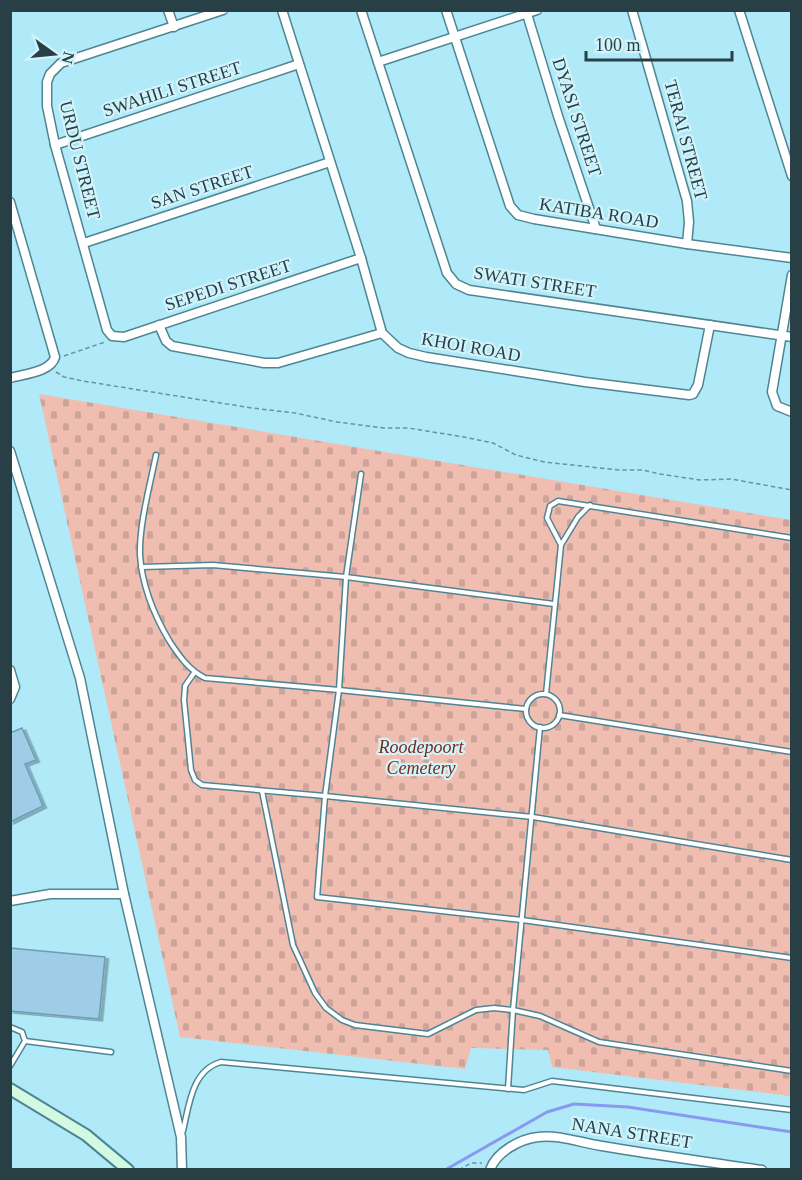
<svg xmlns="http://www.w3.org/2000/svg" width="802" height="1180" font-family="'Times New Roman',serif">
<style>
.cemetery{fill:url(#cemetery-stones)}
.lines{fill:none;stroke-linecap:round;stroke-linejoin:round}
.stream{stroke:#8999f1;stroke-width:3}
.building{fill:#9fcce7;stroke:#6f9bb5;stroke-width:1.5;filter:url(#shadow)}
.lane-casing{stroke:#4f8593;stroke-width:7}
.street-casing{stroke:#4f8593;stroke-width:11}
.secondary-casing{stroke:#4f8593;stroke-width:14}
.path{stroke:#6a939d;stroke-width:1.5;stroke-dasharray:4.5 3;stroke-linecap:butt}
.lane{stroke:#fff;stroke-width:4}
.street{stroke:#fff;stroke-width:8}
.secondary{stroke:#d2f9e2;stroke-width:10}
.labels{text-anchor:middle;stroke-width:4.5;stroke-linejoin:round;paint-order:stroke}
.street-label{font-size:18px;fill:#273f45;stroke:#d1f3fb}
.park-label{font-size:18px;font-style:italic;fill:#7b2b18;stroke:#d1f3fb}
</style>
<defs>
<pattern id="cemetery-stones" width="16" height="16" patternUnits="userSpaceOnUse" patternTransform="scale(1.5)"><rect width="16" height="16" fill="#f0beb1"/><path d="M2 7V4a2 2 0 0 1 4 0v3zM10 15v-3a2 2 0 0 1 4 0v3z" fill="#cea49a"/></pattern>
<filter id="shadow"><feDropShadow dx="3.5" dy="2" stdDeviation="0" flood-color="#0004"/></filter>
</defs>
<rect width="100%" height="100%" fill="#b0eaf8"/>
<polygon class="cemetery" points="39,394 791,520 791,1096 552,1067 548,1050 471,1048 465,1069 180,1037"/>
<g class="lines">
<polyline class="stream" points="445,1170 547,1112 574,1104 628,1107 792,1132"/>
</g>
<g class="building">
<polygon points="22,728 36,760 25,764 43,806 10,822 10,733"/>
<polygon points="10,948 105,957 99,1019 10,1011"/>
</g>
<g class="lines">
<g class="lane-casing">
<g id="lane">
<path d="M156 455C150 485 139 525 140 555 142 585 155 617 170 642 180 657 189 670 205 678L339 690 526 709"/>
<polyline points="361,474 346,577 339,690 325,796 317,897 522,920 792,958"/>
<polyline points="561,545 547,518 550,506 558,501 792,538"/>
<polyline points="141,567 213,565 346,577 554,604"/>
<polyline points="194,673 185,686 184,700 191,770 195,780 202,785 325,796 533,817 792,860"/>
<polyline points="546,694 561,545 578,517 590,505"/>
<circle cx="543" cy="711" r="17"/>
<polyline points="559,715 792,752"/>
<polyline points="262,791 293,945 315,993 326,1008 342,1020 355,1025 428,1034 476,1010 494,1008 513,1010 540,1016 599,1042 792,1071"/>
<polyline points="10,1027 22,1032 25,1041 10,1066"/>
<polyline points="25,1041 111,1052"/>
<polyline points="508,1089 513,1010 540,727"/>
<path d="M183 1131C189 1105 192 1070 221 1062L524 1090 552 1081 792 1110"/>
</g>
</g>
<g class="street-casing">
<g id="street">
<polyline points="168,10 174,27"/>
<polyline points="223,10 61,63 50,74 47,82 47,106 55,145 107,330 112,336 124,337 361,258"/>
<polyline points="282,10 361,258 382,333 398,348 409,353 426,357 585,382 689,395 693,394 698,385 710,325"/>
<polyline points="361,10 447,273 456,284 469,290 792,337"/>
<polyline points="446,10 510,206 518,215 534,219 687,244 792,258"/>
<polyline points="632,10 687,201 689,222 687,244"/>
<polyline points="739,10 792,176"/>
<polyline points="527,14 558,116 596,229"/>
<polyline points="378,62 537,10"/>
<polyline points="55,145 299,64"/>
<path d="M10 202 55 357C51 372 24 374 10 378"/>
<polyline points="84,243 330,162"/>
<polyline points="792,275 772,392 777,406 792,412"/>
<polyline points="159,325 166,341 172,346 264,363 278,363 382,333"/>
<polyline points="10,451 80,678 124,894 181,1137 182,1170"/>
<polyline points="10,670 15,687 10,699"/>
<polyline points="10,901 50,894 124,894"/>
<path d="M490 1170C496 1152 520 1139 538 1137 558 1134 581 1143 602 1146 655 1155 709 1162 762 1170"/>
</g>
</g>
<g class="secondary-casing">
<polyline id="secondary" points="10,1089 86,1135 128,1170"/>
</g>
<g class="path">
<polyline points="64,356 105,342"/>
<polyline points="56,372 64,377 83,381 252,408 295,413 337,422 384,428 408,428 464,437 493,443 516,455 544,462 619,470 643,470 660,474 700,480 731,479 792,490"/>
<polyline points="459,1170 471,1163 482,1163"/>
</g>
<use href="#lane" class="lane"/>
<use href="#street" class="street"/>
<use href="#secondary" class="secondary"/>
</g>
<g class="labels">
<g class="street-label">
<text transform="translate(172 89) rotate(-18)" y="6">SWAHILI STREET</text>
<text transform="translate(577 117) rotate(72)" y="6">DYASI STREET</text>
<text transform="translate(686 140) rotate(75)" y="6">TERAI STREET</text>
<text transform="translate(80 160) rotate(76)" y="6">URDU STREET</text>
<text transform="translate(202 187) rotate(-18)" y="6">SAN STREET</text>
<text transform="translate(599 213) rotate(9)" y="6">KATIBA ROAD</text>
<text transform="translate(535 282) rotate(9)" y="6">SWATI STREET</text>
<text transform="translate(228 285) rotate(-18)" y="6">SEPEDI STREET</text>
<text transform="translate(471 347) rotate(10)" y="6">KHOI ROAD</text>
<text transform="translate(632 1133) rotate(9)" y="6">NANA STREET</text>
</g>
<g class="park-label">
<text x="421" y="753">Roodepoort<tspan x="421" dy="21">Cemetery</tspan></text>
</g>
</g>
<rect width="802" height="1180" fill="none" stroke="#273f45" stroke-width="24"/>
<g transform="translate(54 54) rotate(105)" stroke="#d1f3fb" stroke-width="4.5" paint-order="stroke">
<path d="M0-4.5L10 22L0 15L-10 22Z" fill="#273f45"/>
<text y="-9" font-size="16" font-weight="bold" text-anchor="middle" fill="#273f45">N</text>
</g>
<path d="M586 51v9h146v-9" fill="none" stroke="#273f45" stroke-width="3"/>
<text x="595" y="51" font-size="18" fill="#273f45" stroke="#d1f3fb" stroke-width="4.5" paint-order="stroke">100 m</text>
</svg>
